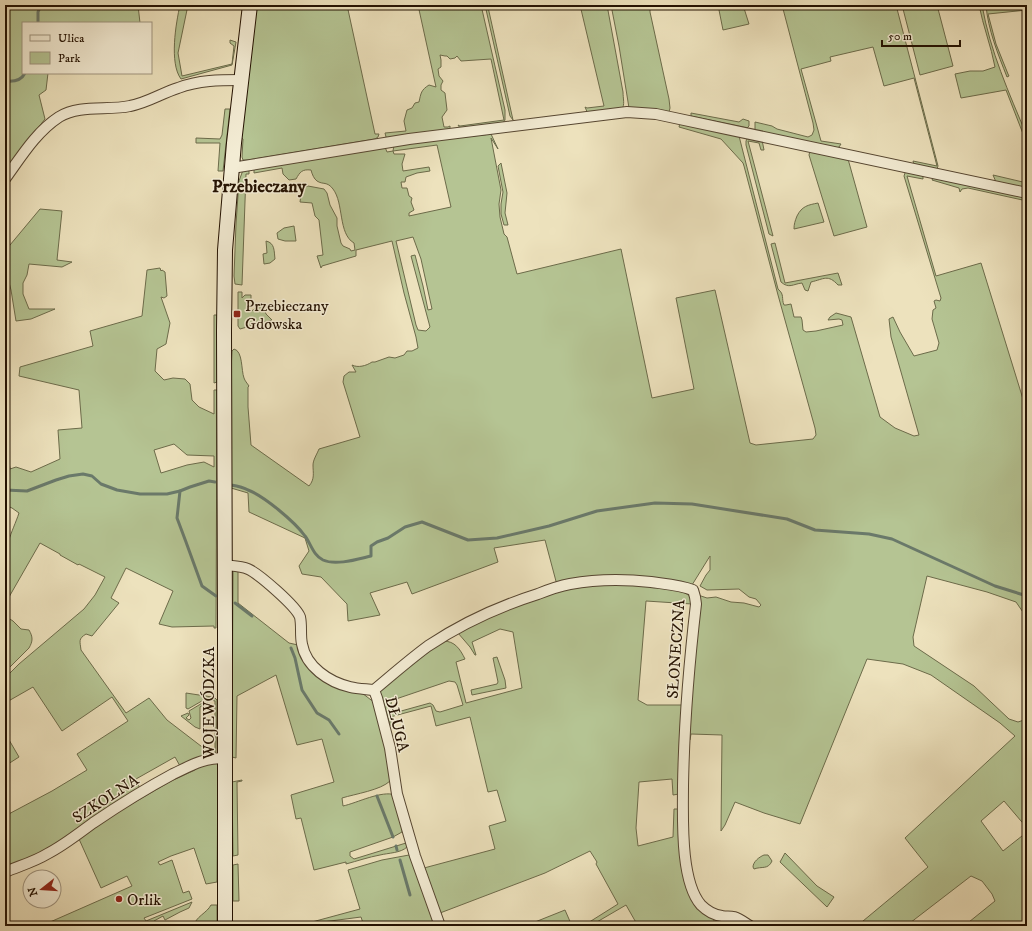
<svg xmlns="http://www.w3.org/2000/svg" width="1032" height="931" font-family="'IM FELL DW Pica',serif">
<style>
.green{fill:#b5c493;stroke:#6c6b4a;fill-rule:evenodd}
.lines{fill:none;stroke-linecap:round;stroke-linejoin:round}
.stream{stroke:#6a796a;stroke-width:3}
.street-casing{stroke:#564631;stroke-width:12}
.secondary-casing{stroke:#241202;stroke-width:16}
.street{stroke:#f3ecd4;stroke-width:10}
.secondary{stroke:#f3ecd4;stroke-width:14}
.poi-dot{fill:#8f2418;stroke:#f3ecd4;stroke-width:1.5}
.labels{text-anchor:middle;stroke-width:3;stroke-linejoin:round;paint-order:stroke}
.poi-label{font-size:16px;fill:#241202;stroke:#f3ecd4;text-anchor:start}
.street-label{font-size:16px;fill:#241202;stroke:#f3ecd4}
.quarter-label{font-size:18px;font-weight:bold;fill:#241202;stroke:#f3ecd4}
</style>
<rect width="100%" height="100%" fill="#ede2bd"/>
<filter id="stains"><feTurbulence type="fractalNoise" baseFrequency=".005" numOctaves="4"/><feColorMatrix values="0 0 0 0 .2 0 0 0 0 .09 0 0 0 0 .02 0 0 0 .5 -.17"/></filter>
<radialGradient id="worn" r=".72"><stop offset=".6" stop-color="#630" stop-opacity="0"/><stop offset="1" stop-color="#630" stop-opacity=".3"/></radialGradient>
<g class="green">
<polygon points="5,5 138,5 140,23 23,23 23,73 48,73 46,90 39,95 45,119 5,170"/>
<path d="M180 5H188L178 53 182 76 232 64 234 46 230 43V40L236 42 232 65 181 79C169 63 176 23 180 5Z"/>
<polygon points="256,5 347,5 375,134 379,134 378,137 375,139 248,160 243,160 242,157 243,139 240,137"/>
<path d="M418 5H452L453 6 458 5H481L505 110V120L503 123 460 128 458 125 460 126 504 120 491 59 461 61 457 56 455 58 450 59 447 56H445L440 55 441 60V67L438 69 439 76 443 81 441 85V90L445 93 447 110 442 117 444 127H448L450 126V128L447 131 388 138 386 137 385 133 406 131 404 121 407 110 412 108 415 103 419 102C421 93 421 90 429 85L436 87Z"/>
<polygon points="485,5 495,5 488,7 513,120 510,116"/>
<path d="M580 5H607L623 92C623 98 625 105 622 109L588 114 585 107 587 108 604 106Z"/>
<polygon points="611,5 650,5 650,12 669,99 670,108 669,112 629,108 619,46"/>
<polygon points="718,5 743,5 749,24 723,30"/>
<polygon points="782,5 896,5 938,166 937,169 935,170 914,165 913,161 937,166 914,78 884,86 873,47 830,57 831,61 801,69 821,141 841,144 839,147 837,148 757,132 755,129 755,122 772,126 777,129 808,137 812,135 814,130 813,123"/>
<polygon points="902,5 937,5 953,66 920,75"/>
<path d="M979 5H982C990 51 1009 93 1027 136V144L1006 90 961 98 955 74 970 71H983L995 67C991 46 983 26 979 5Z"/>
<path d="M986 5H1027V10L988 14 996 44 1008 74 1009 76 1007 77C998 54 988 30 986 5Z"/>
<polygon points="225,109 230,109 223,171 218,171 220,143 196,143 196,138 220,139 222,135"/>
<polygon points="691,113 739,122 743,119 749,121 749,126 747,128 691,116"/>
<path d="M680 123 739 136 778 289C785 295 781 298 784 305H786L791 304 794 317H801L802 320 803 330 806 332 816 331 843 325 842 320 839 319 828 320 830 317 836 313 851 317 880 417 895 428 914 436 919 435 891 337 889 319 893 317 900 332 914 356 937 350 939 343 932 319 933 310 936 308 934 301 936 300 940 301 941 298 904 176 906 170 923 174V179L907 176 936 276 981 263 1027 412V618L1016 602 987 592 927 576 913 637 914 646 974 686 1009 719 1018 722 1027 719V828L1004 801 981 821 1003 851 1027 832V926H964L995 901 992 894 982 881 971 876 906 926H857L928 867 905 838 1015 736 1000 723 931 675 903 664 867 659 800 824 764 813 735 802 725 825 721 831 722 735 691 734 690 740 687 739 698 595 707 598 716 597 731 602 744 603 759 607 761 605 756 599 749 597 739 589 707 590 700 586 706 575 710 570V556L692 585H557L545 540 494 548 498 562 412 594 407 582 370 593 380 615 348 621 347 604 321 577 302 574 299 566 309 551 305 538 249 512 248 493 231 488V371L232 351 234 349C243 351 241 370 244 378 245 381 247 383 249 386L248 387V407L251 445 309 486C315 479 313 473 313 465 313 460 317 454 319 449L360 437 343 382 344 376 349 372H356L352 365C358 368 366 366 372 362H375L389 357 395 358 404 355 407 351H412L418 348 416 337 404 293 392 241 356 250V256L322 266 321 268 317 256 323 255 319 220 315 216 312 203 300 202 302 188 308 186 324 189 327 193 330 205 337 218V226L341 243 343 246 350 249 351 251 355 250 354 243C338 234 344 203 333 189 327 181 323 185 317 181 314 179 312 174 311 170 302 169 300 172 296 179L289 180 283 174 282 168 254 173V169L385 147 387 152 393 151 394 145 491 134 498 149 491 138 501 190 499 204 500 217 504 234 507 237 517 274 621 249 652 398 694 389 676 298 715 290 750 443 756 445 813 439 816 435 815 428 778 295 744 166 743 163 721 139 679 127ZM437 145 451 207 409 216V213L414 210 411 202 412 198 409 196 407 188H402L401 182H405L406 177 417 173 430 171 429 167 403 171 402 164 405 154H394L393 151ZM413 237 421 259 432 309 428 310 423 286 415 255 411 256 430 327 426 331 418 330 416 325 396 241Z"/>
<polygon points="748,137 762,140 764,150 761,150 759,143 748,141 773,236 769,234 746,145 746,141"/>
<polygon points="810,151 848,159 867,227 834,236 809,155"/>
<polygon points="501,163 507,193 505,213 508,225 504,225 501,214 501,204 503,192 498,166"/>
<polygon points="243,170 247,170 249,171 249,174 246,174 242,285 235,284 234,276 236,224 239,181"/>
<polygon points="993,175 1027,183 1027,189 996,182"/>
<polygon points="933,178 1027,197 1027,201 968,188 962,189 960,192 959,188 932,180"/>
<path d="M818 203 824 222 794 229C794 224 795 221 797 216 802 206 808 205 818 203Z"/>
<polygon points="40,209 62,211 57,260 72,262 62,267 29,264 27,275 23,283 23,294 29,309 55,309 31,319 16,321 11,290 5,267 5,251"/>
<polygon points="294,226 296,241 285,241 278,239 277,233 284,228"/>
<path d="M266 241C275 243 274 251 275 259L270 263 264 264 263 254 267 253Z"/>
<path d="M775 243 785 283 838 273 842 285H838C828 274 824 279 811 282L808 291 805 290 802 283C793 284 789 289 781 282L771 244Z"/>
<path d="M160 268 161 271 162 270 165 272 167 296 164 298 161 297 170 323 166 344 157 349 155 371 164 380 173 378 185 379 190 384 192 400 199 407 214 414V390H217L216 628H214V626L172 627 159 624 173 591 126 568 111 598 119 603 92 636 86 634C78 639 80 641 81 650L126 713 149 698 167 720 210 753 194 759 180 766 175 757 136 779 140 789 49 850 5 869V816L52 791 87 770 77 754 128 721 112 697 62 731 33 687 5 703V678L19 664 84 609 95 595 105 577 79 564 78 565 60 555V554L40 543 5 604V578L7 572C0 553 13 531 19 513L12 508 5 505V433L10 469 16 467 31 472 60 459 58 430 82 428 79 390 19 376 20 367 93 346 90 331 142 316 147 270ZM174 444 187 455 214 456V467L204 462 187 465 161 473 154 450Z"/>
<polygon points="238,292 242,292 242,298 245,295 251,295 251,301 248,307 250,312 256,308 263,306 266,314 272,320 240,329 238,326"/>
<polygon points="214,315 217,315 217,382 214,383"/>
<path d="M233 570 238 571V603L289 643 298 645 311 665 362 693 375 703 388 750 390 781C381 790 355 794 342 798L343 806C357 803 382 790 395 795L403 826 402 832 393 837 350 852V856L354 859 406 843 407 847C401 853 388 853 380 855 369 857 357 861 346 864V862L314 870 301 818 296 819 291 795 334 782 322 739 297 745 276 675 237 696 236 758 232 757Z"/>
<path d="M610 583 659 586 683 592 690 596 692 604 646 601 638 700 647 705H682L679 794 673 795 672 779 639 782 636 828 638 846 673 837 674 809H680L684 871 715 918 713 923 711 926H638L626 905 590 926H583L618 904 596 864 597 862 590 851 545 873 440 913 424 868 495 849 489 826 506 821 497 790 488 792 470 717 436 726 431 706 390 717 392 726 390 725 386 710 379 689 443 641C455 641 460 649 465 659L456 662 466 703 522 688 513 632 500 629 472 642 476 655H475L470 647 458 633 491 615 563 590ZM449 681 455 682 457 685 463 705 440 712 436 711 433 705 430 703 394 713 391 703 393 700Z"/>
<path d="M5 616 13 621 21 629 29 630C33 637 33 641 29 648L5 672Z"/>
<polygon points="497,657 505,680 506,688 472,695 471,690 497,684 498,682 493,658"/>
<polygon points="186,693 212,697 207,698 188,709 186,708"/>
<polygon points="215,698 217,700 216,752 215,753 215,701 211,700 200,707 200,729 195,727 181,716 188,713 189,715 186,718 189,720 191,718 189,711 209,699 214,699"/>
<polygon points="5,733 19,757 5,766"/>
<polygon points="218,763 217,882 206,884 194,848 171,856 158,862 160,865 172,860 183,893 189,891 192,899 144,918 146,921 192,902 189,908 180,912 165,920 163,916 154,921 156,926 41,926 132,886 127,876 101,888 79,839 116,813 171,781 195,770 198,766"/>
<polygon points="242,780 242,781 237,782 238,855 233,856 232,782"/>
<polygon points="785,853 817,886 834,897 827,907 780,862"/>
<polygon points="409,855 414,860 435,926 364,926 361,917 315,923 316,926 312,926 312,922 360,909 348,870 382,860"/>
<path d="M764 855H768L772 861C768 870 762 866 754 869L753 867C753 862 759 857 764 855Z"/>
<polygon points="238,864 239,901 233,901 233,865"/>
<path d="M211 905H217V926H194C195 917 207 913 211 905Z"/>
<polygon points="565,910 572,926 525,926"/>
</g>
<g class="lines">
<g class="stream">
<polyline points="38,23 38,12 41,5"/>
<path d="M5 81C13 82 21 81 25 73"/>
<path d="M231 485C237 486 243 487 248 490 264 496 295 522 305 536 311 544 313 555 323 560 336 566 358 559 371 556V546L377 542 388 538 405 527 422 522 468 540 497 538 549 526 597 511 655 503 692 504 787 519 815 530 869 534 892 539 995 586 1027 596"/>
<polyline points="5,490 27,491 56,480 69,476 83,474 92,476 101,484 117,490 140,494 167,494 180,491 190,487 209,481 215,482"/>
<polyline points="180,491 177,518 186,542 202,586 216,596"/>
<polyline points="235,603 252,616"/>
<polyline points="291,648 295,658 302,690 317,713 329,720 339,734"/>
<polyline points="377,796 393,837"/>
<polyline points="396,846 397,850"/>
<polyline points="400,860 410,895"/>
</g>
<g class="street-casing">
<g id="street">
<polyline points="232,168 409,139 627,112 656,114 1027,193"/>
<path d="M5 179C21 157 36 132 59 117 80 104 107 111 130 106 147 103 162 93 178 88 199 80 220 80 241 80"/>
<path d="M224 565C232 566 241 566 248 569 259 574 296 606 300 617 302 626 300 635 302 644 306 667 329 682 350 687 358 689 366 689 374 690"/>
<path d="M374 690C392 675 409 660 428 646 461 624 500 606 538 594 548 590 559 586 570 584 597 579 624 579 651 582 665 584 680 585 693 590L695 597 696 604C689 664 684 725 683 786 683 817 680 881 701 905 707 911 714 915 722 916 726 917 730 916 734 917 740 919 745 923 750 926"/>
<polyline points="374,690 377,698 390,748 397,794 415,856 440,926"/>
<path d="M5 872C19 866 34 862 47 854 63 846 78 834 93 823 118 806 145 789 173 774 192 765 203 758 225 758"/>
</g>
</g>
<g class="secondary-casing">
<polyline id="secondary" points="225,926 225,631 224,330 225,250 234,143 250,5"/>
</g>
<use href="#street" class="street"/>
<use href="#secondary" class="secondary"/>
</g>
<g class="poi-dot">
<rect x="233" y="310" width="8" height="8" rx="2"/>
<circle cx="119" cy="899" r="4"/>
</g>
<g class="labels">
<g class="poi-label">
<text x="245" y="311">Przebieczany<tspan x="245" dy="18">Gdowska</tspan></text>
<text x="127" y="905">Orlik</text>
</g>
<g class="street-label">
<text transform="translate(675 649) rotate(-86)" y="6">SŁONECZNA</text>
<text transform="translate(208 703) rotate(-90)" y="6">WOJEWÓDZKA</text>
<text transform="translate(398 724) rotate(76)" y="6">DŁUGA</text>
<text transform="translate(105 798) rotate(-33)" y="6">SZKOLNA</text>
</g>
<g class="quarter-label">
<text x="259" y="192">Przebieczany</text>
</g>
</g>
<rect width="1032" height="931" fill="none" stroke="#ede2bd" stroke-width="20"/>
<rect x="6" y="6" width="1020" height="919" fill="none" stroke="#241202" stroke-width="2"/>
<rect x="10" y="10" width="1012" height="911" fill="none" stroke="#241202"/>
<rect x="22" y="22" width="130" height="52" fill="#f3ecd4" stroke="#a09580"/>
<rect x="30" y="35" width="20" height="6" fill="#f3ecd4" stroke="#a09580"/>
<text x="58" y="42" font-size="12" fill="#241202">Ulica</text>
<rect x="30" y="52" width="20" height="12" fill="#b5c493" stroke="#a09580"/>
<text x="58" y="62" font-size="12" fill="#241202">Park</text>
<g transform="translate(42 889) rotate(253)"><circle r="19" fill="#f3ecd4" stroke="#a09580"/>
<path d="M0-3L7 15L0 10L-7 15Z" fill="#8f2418"/>
<text y="-6" font-size="11" font-weight="bold" text-anchor="middle" fill="#241202">N</text>
</g>
<path d="M882 40v6h78v-6" fill="none" stroke="#241202" stroke-width="2"/>
<text x="888" y="40" font-size="12" fill="#241202" stroke="#f3ecd4" stroke-width="3" paint-order="stroke">50 m</text>
<rect width="100%" height="100%" filter="url(#stains)"/>
<rect width="100%" height="100%" fill="url(#worn)"/>
</svg>
